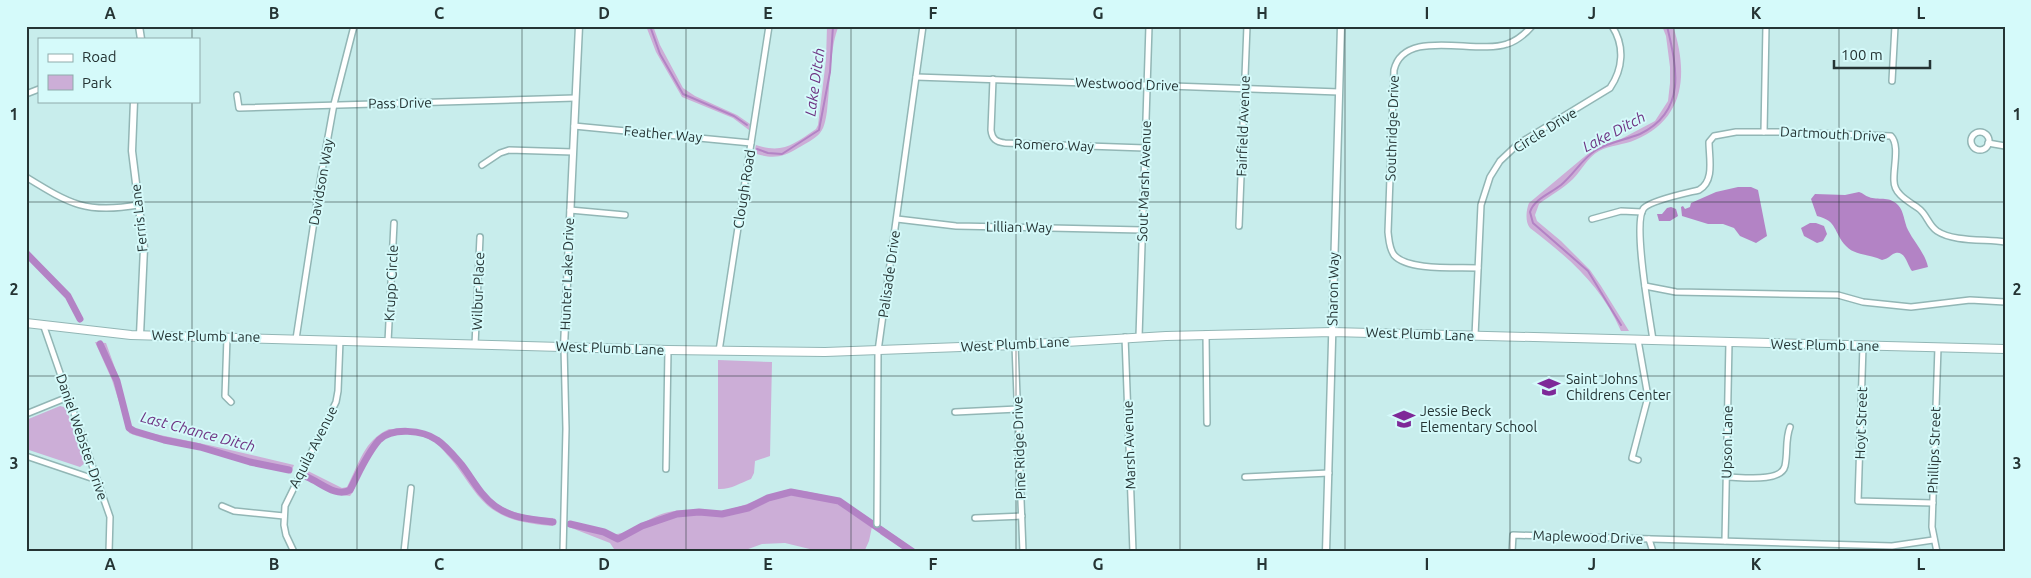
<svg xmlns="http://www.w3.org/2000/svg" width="2031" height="578" font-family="Ubuntu,sans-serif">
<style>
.green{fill:#ccaed7}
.water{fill:#b383c5}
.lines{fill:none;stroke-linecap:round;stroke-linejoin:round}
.stream{stroke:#b383c5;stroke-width:2}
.canal{stroke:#b383c5;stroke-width:7}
.minor-casing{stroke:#92b6b5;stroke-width:8}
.tertiary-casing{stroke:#92b6b5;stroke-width:9}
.secondary-casing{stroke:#92b6b5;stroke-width:10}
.minor{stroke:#fff;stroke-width:5}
.tertiary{stroke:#fff;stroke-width:6}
.secondary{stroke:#fff;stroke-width:8}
.grid{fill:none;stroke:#253434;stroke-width:1;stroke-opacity:0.55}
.labels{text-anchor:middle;stroke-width:4;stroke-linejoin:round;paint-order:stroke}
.street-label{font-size:14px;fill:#253434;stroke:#d5fafa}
.poi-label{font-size:14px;fill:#253434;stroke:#d5fafa;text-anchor:start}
.water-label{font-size:15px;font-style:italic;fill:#6e3282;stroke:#d5fafa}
.neatline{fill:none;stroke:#253434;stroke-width:2}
.grid-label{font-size:16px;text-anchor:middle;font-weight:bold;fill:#253434}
</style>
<rect width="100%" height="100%" fill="#c8edec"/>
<g class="green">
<polygon points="646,26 653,26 660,45 683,88 695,96 737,115 750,124 749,130 733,118 682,97 656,52"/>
<path d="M827 26H839C830 43 830 89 827 111 826 117 825 127 820 133 815 139 805 144 798 148 783 158 771 159 754 153L756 145C783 154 794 144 816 129L818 125 826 60Z"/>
<path d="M1662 26H1673C1688 72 1686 119 1635 140 1624 145 1610 145 1599 151 1587 158 1582 170 1573 179 1563 189 1549 196 1539 204L1535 215 1537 221 1561 241 1590 270 1601 286 1629 331H1621C1601 285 1569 258 1530 228 1525 222 1526 210 1529 203L1596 147 1621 139 1655 121 1668 101 1670 83V67L1666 36Z"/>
<path d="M95 342 106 343 119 379 130 427 136 430 213 446 294 465 291 472C256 465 223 455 189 447 169 442 148 441 129 433L112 380Z"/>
<path d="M718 360 772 362 770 456 755 461 754 473 751 479C740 483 730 490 718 489Z"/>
<polygon points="60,406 64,407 67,411 85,463 80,467 26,449 26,420"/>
<path d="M389 429C437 429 448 443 476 480 480 486 486 496 492 501 511 514 531 517 553 518V526C531 524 506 521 488 506 473 493 463 473 450 458 446 454 442 448 437 444 423 433 394 428 380 441 366 454 360 475 353 492L350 496 334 494 305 478 308 471 342 488 347 487C359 464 364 440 389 429Z"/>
<path d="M791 489C829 495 842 498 873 522L869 541 864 552H822L785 543 762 544 740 552H616L610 543 569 527V521C581 525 604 536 617 534 630 533 652 515 669 512 687 508 705 514 722 511 746 507 767 494 791 489Z"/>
<polygon points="881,526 918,552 907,552 880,534"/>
</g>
<g class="water">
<polygon points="1738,187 1751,187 1758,190 1767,236 1756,243 1740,236 1734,228 1723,224 1708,224 1682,216 1681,207 1683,206 1685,209 1690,207 1691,203 1716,192"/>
<path d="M1859 192C1863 193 1865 196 1869 197 1878 201 1888 195 1898 205 1904 211 1904 222 1908 230 1914 242 1925 253 1928 267L1912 271C1907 265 1905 248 1893 254 1889 257 1887 259 1882 260 1871 254 1855 256 1846 246 1833 232 1838 221 1817 216L1811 199 1815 194 1845 195Z"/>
<polygon points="1671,207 1676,209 1678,216 1670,221 1659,221 1657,214 1662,214 1667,208"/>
<polygon points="1810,223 1816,223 1824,226 1827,234 1823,241 1817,243 1804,236 1801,228"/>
</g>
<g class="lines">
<g class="stream">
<polyline points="650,26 660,54 683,94 734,116 747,125"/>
<polyline points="757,149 768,153 782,154 819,130 830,72 833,26"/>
<path d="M1621 325 1588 271 1533 223 1530 212C1534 199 1551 193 1561 185 1574 174 1582 159 1596 150 1610 142 1625 140 1640 134 1687 111 1677 68 1667 26"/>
</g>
<g class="canal">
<polyline points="26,253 68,296 80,319"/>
<polyline points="100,344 117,381 129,428 134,431 164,440 200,447 250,462 289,470"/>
<path d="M307 477C320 482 336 498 350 490 359 473 366 455 379 440 392 427 423 430 437 440 446 446 454 456 461 464 472 478 480 495 495 506 513 519 531 519 553 522"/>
<polyline points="570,524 604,532 618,539 642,526 677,514 699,512 722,514 748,508 768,498 791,492 839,501 913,552"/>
</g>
<g class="minor-casing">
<g id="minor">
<polyline points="916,77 1339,92"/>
<path d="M993 79 991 130C992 139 996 142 1005 143L1145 148"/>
<polyline points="1892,81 1895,26"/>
<polyline points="26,94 39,89"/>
<polyline points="237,95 239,108 575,98"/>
<polyline points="574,126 751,143"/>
<polyline points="1764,132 1766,26"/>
<circle cx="1980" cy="141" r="9"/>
<polyline points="1988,143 2005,146"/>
<polyline points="482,165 500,153 509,150 573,152"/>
<path d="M26 177C70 204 86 214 138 205"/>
<polyline points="570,210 625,215"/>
<polyline points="897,219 956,226 1142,230"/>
<polyline points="1592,219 1621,211 1642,212"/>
<polyline points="1239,226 1247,26"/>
<path d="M1478 268C1457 267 1408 271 1394 255 1389 248 1389 240 1388 232L1394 70C1404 27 1475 55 1507 44 1517 41 1525 34 1532 26"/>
<polyline points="1645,286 1676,292 1838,295 1863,302 1911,307 1970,300 2005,302"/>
<polyline points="43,324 110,517 109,552"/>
<polyline points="1206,334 1207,423"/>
<path d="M1475 336 1481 205 1490 177 1500 161 1518 144 1610 88C1623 69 1625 46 1612 26"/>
<polyline points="227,337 225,396 231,402"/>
<polyline points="1125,337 1133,552"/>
<polyline points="1139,337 1149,26"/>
<polyline points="296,339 321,176 334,104 354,26"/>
<polyline points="1638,340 1648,397 1632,458 1638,460"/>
<path d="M1653 340C1650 319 1632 221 1644 208 1652 200 1687 193 1699 190 1715 181 1709 158 1709 142L1714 136 1736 132H1779L1891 136C1900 145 1893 168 1894 181 1894 194 1908 201 1918 208 1927 214 1928 225 1937 231 1953 242 1986 239 2005 242"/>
<polyline points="388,342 394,223"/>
<polyline points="475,345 480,237"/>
<polyline points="1015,345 1023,552"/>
<polyline points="1863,346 1858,501 1933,503"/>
<polyline points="719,351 769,26"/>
<polyline points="955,412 1018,409"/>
<polyline points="26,414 68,397"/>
<polyline points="26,456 97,480"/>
<polyline points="666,469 668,350"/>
<polyline points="1245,477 1329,473"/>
<path d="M1726 477C1741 477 1781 483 1785 466 1788 452 1785 440 1790 427"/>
<polyline points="222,506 234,511 284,516"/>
<polyline points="975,518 1022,516"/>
<polyline points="877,524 878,351 923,26"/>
<polyline points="1649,539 1653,552"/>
<polyline points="1725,541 1729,342"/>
<polyline points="294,552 286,535 284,525 285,506 336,402 338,391 340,340"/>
<polyline points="404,552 411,488"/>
<polyline points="563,552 566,429 564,347"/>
<polyline points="1512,552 1513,535 1892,546 1933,540"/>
<polyline points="1937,552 1932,527 1938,347"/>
</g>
</g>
<g class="tertiary-casing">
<g id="tertiary">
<polyline points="139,26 141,39"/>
<polyline points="134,101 132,151 144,248 140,335"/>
<polyline points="564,347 579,26"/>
<polyline points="1326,552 1341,26"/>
</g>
</g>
<g class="secondary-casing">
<polyline id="secondary" points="26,323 131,335 668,350 825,352 1015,345 1166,336 1332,332 2005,349"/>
</g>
<use href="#minor" class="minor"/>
<use href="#tertiary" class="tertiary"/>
<use href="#secondary" class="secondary"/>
</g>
<path class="grid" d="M192 26V39M357 26V552M522 26V552M686 26V552M851 26V552M1016 26V552M1180 26V552M1345 26V552M1510 26V552M1674 26V552M1839 26V552M192 101V552M26 202H2005M26 376H2005"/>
<defs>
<g id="school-bare" transform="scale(1.725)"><path d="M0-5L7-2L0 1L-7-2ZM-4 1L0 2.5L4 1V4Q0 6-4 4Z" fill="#7e2998" stroke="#d5fafa" stroke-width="2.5" paint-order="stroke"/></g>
</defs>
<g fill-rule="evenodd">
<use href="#school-bare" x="1549" y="387"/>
<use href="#school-bare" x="1404" y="419"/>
</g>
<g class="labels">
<g class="street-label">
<text transform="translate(1127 84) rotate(2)" y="5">Westwood Drive</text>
<text transform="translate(400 103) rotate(-1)" y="5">Pass Drive</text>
<text transform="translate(1243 126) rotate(-88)" y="5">Fairfield Avenue</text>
<text transform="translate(1392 128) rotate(-88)" y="5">Southridge Drive</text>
<text transform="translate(1545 130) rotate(-32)" y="5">Circle Drive</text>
<text transform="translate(663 134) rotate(5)" y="5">Feather Way</text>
<text transform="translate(1833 134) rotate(3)" y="5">Dartmouth Drive</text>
<text transform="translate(1054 145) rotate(2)" y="5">Romero Way</text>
<text transform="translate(1144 181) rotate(-88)" y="5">Sout Marsh Avenue</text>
<text transform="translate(321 182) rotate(-80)" y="5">Davidson Way</text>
<text transform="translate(744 189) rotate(-81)" y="5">Clough Road</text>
<text transform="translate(139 218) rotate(-96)" y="5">Ferris Lane</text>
<text transform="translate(1019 227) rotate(1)" y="5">Lillian Way</text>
<text transform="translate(567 274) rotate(-88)" y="5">Hunter Lake Drive</text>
<text transform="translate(889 274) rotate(-82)" y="5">Palisade Drive</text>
<text transform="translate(391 283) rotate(-87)" y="5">Krupp Circle</text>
<text transform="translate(1333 289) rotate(-89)" y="5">Sharon Way</text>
<text transform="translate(478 291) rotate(-88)" y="5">Wilbur Place</text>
<text transform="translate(1420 334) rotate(2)" y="5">West Plumb Lane</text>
<text transform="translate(206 336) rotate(1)" y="5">West Plumb Lane</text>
<text transform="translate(1015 344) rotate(-3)" y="5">West Plumb Lane</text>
<text transform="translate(1825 345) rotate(1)" y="5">West Plumb Lane</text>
<text transform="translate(610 348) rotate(2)" y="5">West Plumb Lane</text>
<text transform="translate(1861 423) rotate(-88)" y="5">Hoyt Street</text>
<text transform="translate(82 437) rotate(71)" y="5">Daniel Webster Drive</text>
<text transform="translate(1727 442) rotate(-89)" y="5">Upson Lane</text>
<text transform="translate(1129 445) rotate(-92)" y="5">Marsh Avenue</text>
<text transform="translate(313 447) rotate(-63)" y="5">Aquila Avenue</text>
<text transform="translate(1019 448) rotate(-92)" y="5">Pine Ridge Drive</text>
<text transform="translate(1934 450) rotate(-88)" y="5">Phillips Street</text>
<text transform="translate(1588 537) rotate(2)" y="5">Maplewood Drive</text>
</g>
<g class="poi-label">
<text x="1566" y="384">Saint Johns<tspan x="1566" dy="16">Childrens Center</tspan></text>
<text x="1420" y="416">Jessie Beck<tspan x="1420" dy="16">Elementary School</tspan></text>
</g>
<g class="water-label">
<text transform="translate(815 82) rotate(-82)" y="5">Lake Ditch</text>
<text transform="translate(1614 132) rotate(-28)" y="5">Lake Ditch</text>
<text transform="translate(198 432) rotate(15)" y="5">Last Chance Ditch</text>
</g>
</g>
<rect width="2031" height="578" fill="none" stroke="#d5fafa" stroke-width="55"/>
<rect x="38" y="38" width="162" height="65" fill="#d5fafa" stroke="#8fabab"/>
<rect x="48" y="54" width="25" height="8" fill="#ffffff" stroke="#8fabab"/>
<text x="82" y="62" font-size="15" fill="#253434">Road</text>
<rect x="48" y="75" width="25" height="15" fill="#ccaed7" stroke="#8fabab"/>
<text x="82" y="88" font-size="15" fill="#253434">Park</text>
<path d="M1834 60v8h96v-8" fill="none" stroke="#253434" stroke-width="2.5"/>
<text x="1841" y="60" font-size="15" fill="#253434" stroke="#d5fafa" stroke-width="4" paint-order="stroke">100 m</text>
<rect x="28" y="28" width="1976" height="522" class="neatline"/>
<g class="grid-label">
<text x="110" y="19">A</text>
<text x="274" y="19">B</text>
<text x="439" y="19">C</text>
<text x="604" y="19">D</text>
<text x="768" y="19">E</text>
<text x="933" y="19">F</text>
<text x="1098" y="19">G</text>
<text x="1262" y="19">H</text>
<text x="1427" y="19">I</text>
<text x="1592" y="19">J</text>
<text x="1756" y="19">K</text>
<text x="1921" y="19">L</text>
<text x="14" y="120">1</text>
<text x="2017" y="120">1</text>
<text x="14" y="295">2</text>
<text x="2017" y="295">2</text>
<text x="14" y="469">3</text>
<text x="2017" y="469">3</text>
<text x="110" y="570">A</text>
<text x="274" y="570">B</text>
<text x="439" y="570">C</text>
<text x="604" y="570">D</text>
<text x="768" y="570">E</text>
<text x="933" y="570">F</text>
<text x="1098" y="570">G</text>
<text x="1262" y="570">H</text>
<text x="1427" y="570">I</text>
<text x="1592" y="570">J</text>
<text x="1756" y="570">K</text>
<text x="1921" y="570">L</text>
</g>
</svg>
